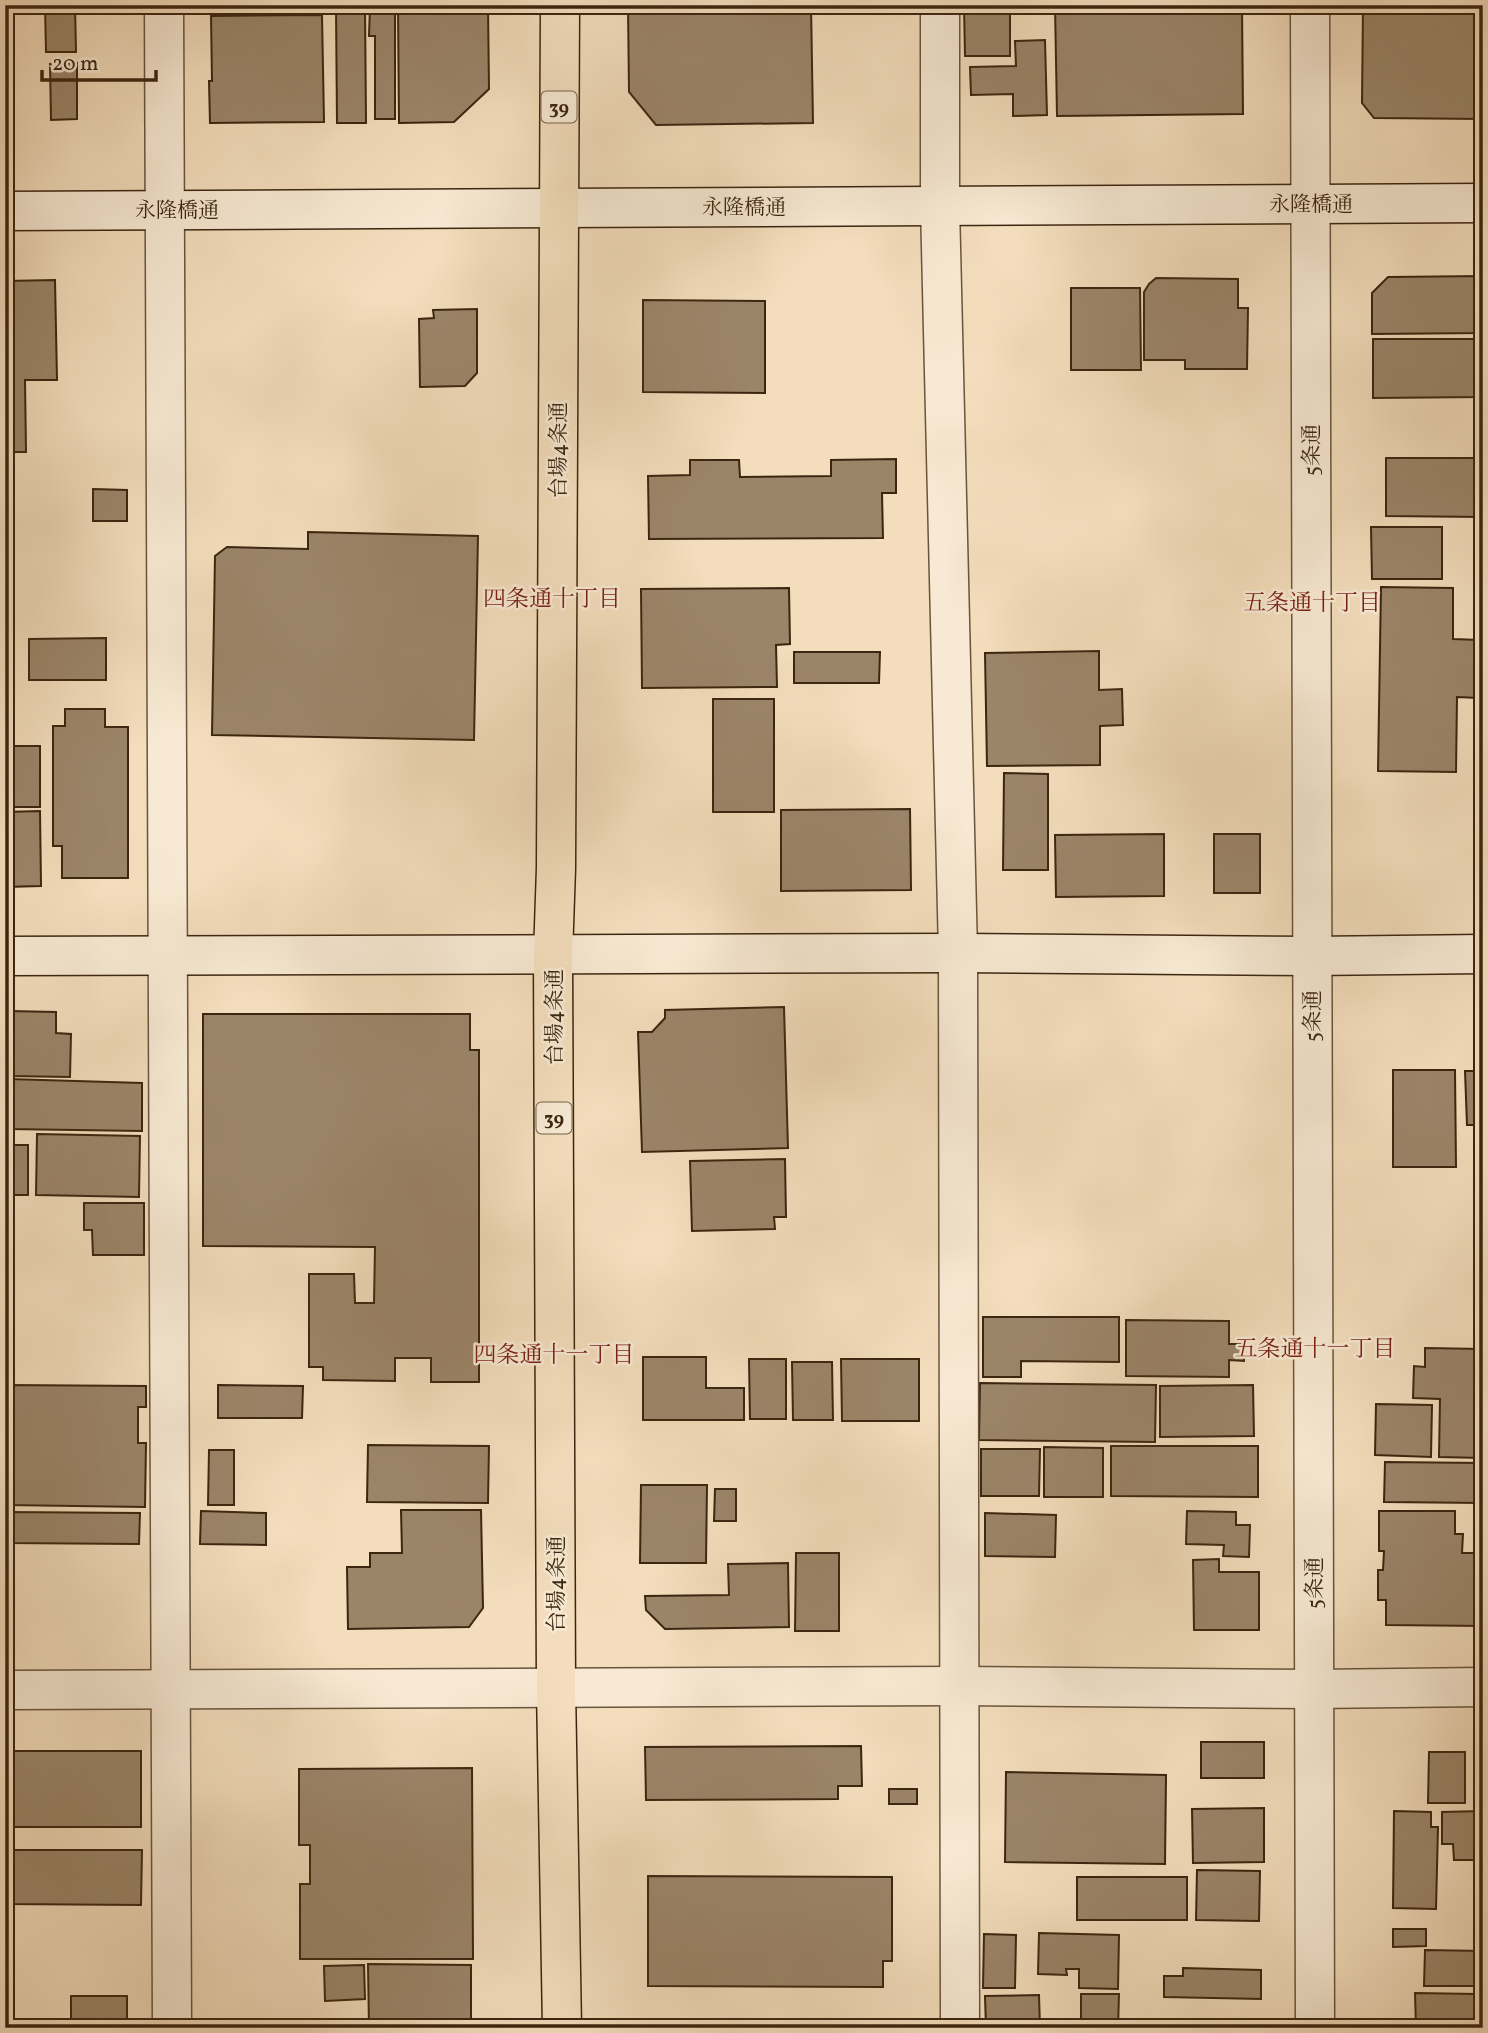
<svg xmlns="http://www.w3.org/2000/svg" width="1488" height="2033" font-family="Vollkorn,'Noto Serif JP',serif">
<style>
.building{fill:#9b8569;stroke:#3c2610;stroke-width:2}
.lines{fill:none;stroke-linecap:round;stroke-linejoin:round}
.street-casing{stroke:#6a543b;stroke-width:41}
.secondary-casing{stroke:#3c2610;stroke-width:41}
.highway-casing{stroke:#3c2610;stroke-width:41}
.street{stroke:#f7e9d3;stroke-width:38}
.secondary{stroke:#f7e9d3;stroke-width:38}
.highway{stroke:#f3ddbc;stroke-width:38}
.labels{text-anchor:middle;stroke-width:5;stroke-linejoin:round;paint-order:stroke}
.shield{fill:#f7e9d3;stroke:#74604a;stroke-width:2}
.shield-label{font-size:19px;font-weight:bold;fill:#3c2610}
.street-label{font-size:21px;fill:#3c2610;stroke:#f7e9d3}
.neighbourhood-label{font-size:23px;fill:#7a1f14;stroke:#f7e9d3}
</style>
<rect width="100%" height="100%" fill="#f3ddbc"/>
<filter id="stains"><feTurbulence type="fractalNoise" baseFrequency=".00286" numOctaves="4"/><feColorMatrix values="0 0 0 0 .2 0 0 0 0 .09 0 0 0 0 .02 0 0 0 .5 -.17"/></filter>
<radialGradient id="worn" r=".72"><stop offset=".6" stop-color="#630" stop-opacity="0"/><stop offset="1" stop-color="#630" stop-opacity=".3"/></radialGradient>
<g class="building">
<polygon points="5,5 11,5 12,50 5,50"/>
<polygon points="45,5 75,5 76,52 46,52"/>
<rect x="298" y="5" width="33" height="2"/>
<polygon points="398,5 488,5 489,89 454,122 399,123"/>
<polygon points="628,5 811,5 813,123 656,125 629,92"/>
<polygon points="964,5 1010,5 1010,56 965,56"/>
<polygon points="1055,5 1242,5 1243,114 1057,116"/>
<polygon points="1363,5 1483,5 1483,119 1374,118 1362,103"/>
<polygon points="365,6 366,123 337,123 336,7"/>
<polygon points="370,7 395,7 395,119 375,119 375,36 369,36"/>
<polygon points="322,15 324,122 210,123 209,81 212,81 211,16"/>
<polygon points="1045,40 1047,115 1013,116 1013,94 971,95 970,67 1016,66 1015,41"/>
<polygon points="77,63 77,119 51,120 50,64"/>
<polygon points="1483,276 1483,333 1372,334 1372,293 1388,277"/>
<polygon points="1156,278 1238,279 1238,308 1248,308 1247,369 1185,369 1185,360 1144,360 1144,292 1149,284"/>
<polygon points="55,280 57,380 25,380 26,452 5,452 5,281"/>
<polygon points="1071,288 1140,288 1141,370 1071,370"/>
<polygon points="643,300 765,301 765,393 643,392"/>
<polygon points="477,309 477,373 465,386 420,387 419,319 434,318 433,310"/>
<polygon points="1373,339 1483,339 1483,397 1373,398"/>
<polygon points="1386,458 1483,458 1483,517 1386,516"/>
<polygon points="896,459 896,493 882,493 883,538 649,539 648,476 690,475 690,460 739,460 740,477 831,476 831,460"/>
<polygon points="93,489 127,490 127,521 93,521"/>
<polygon points="1371,527 1442,527 1442,579 1372,579"/>
<polygon points="308,532 478,536 474,740 212,735 215,556 227,547 308,549"/>
<polygon points="1381,587 1453,588 1453,639 1480,640 1481,615 1483,615 1483,742 1479,742 1479,698 1457,697 1456,772 1378,771"/>
<polygon points="789,588 790,644 776,645 777,687 642,688 641,589"/>
<polygon points="106,638 106,680 29,680 29,639"/>
<polygon points="1099,651 1099,690 1122,689 1123,725 1100,726 1100,765 987,766 985,653"/>
<polygon points="794,652 880,652 879,683 794,683"/>
<rect x="713" y="699" width="61" height="113"/>
<polygon points="65,709 105,709 105,727 128,727 128,878 62,878 62,846 53,846 53,726 65,726"/>
<rect x="5" y="746" width="35" height="61"/>
<polygon points="1004,773 1048,774 1048,870 1003,870"/>
<polygon points="910,809 911,890 781,891 781,810"/>
<polygon points="40,811 41,886 5,887 5,812"/>
<polygon points="1164,834 1164,896 1056,897 1055,835"/>
<rect x="1214" y="834" width="46" height="59"/>
<polygon points="784,1007 788,1148 642,1152 638,1032 652,1032 665,1018 665,1010"/>
<polygon points="9,1011 56,1012 56,1033 71,1034 70,1077 7,1076"/>
<polygon points="203,1014 470,1014 470,1050 479,1050 479,1382 431,1382 431,1358 395,1358 395,1381 323,1380 323,1367 309,1367 309,1274 354,1274 355,1303 374,1303 375,1247 203,1246"/>
<polygon points="1393,1070 1455,1070 1456,1167 1393,1167"/>
<polygon points="1465,1071 1483,1071 1483,1125 1467,1125"/>
<polygon points="9,1079 142,1083 142,1131 8,1129"/>
<polygon points="37,1134 140,1136 139,1197 36,1195"/>
<rect x="5" y="1145" width="23" height="50"/>
<polygon points="785,1159 786,1217 774,1217 775,1229 692,1231 690,1161"/>
<polygon points="84,1203 144,1203 144,1255 93,1255 92,1230 84,1230"/>
<polygon points="983,1317 1119,1317 1119,1362 1021,1361 1021,1377 983,1377"/>
<polygon points="1126,1320 1229,1321 1229,1344 1243,1344 1244,1361 1229,1360 1229,1377 1126,1376"/>
<polygon points="1425,1348 1483,1349 1483,1458 1439,1457 1440,1399 1413,1398 1414,1366 1425,1367"/>
<polygon points="643,1357 706,1357 706,1388 744,1388 744,1420 643,1420"/>
<polygon points="749,1359 786,1359 786,1419 750,1419"/>
<polygon points="841,1359 919,1359 919,1421 842,1421"/>
<polygon points="792,1362 832,1362 833,1420 793,1420"/>
<polygon points="980,1383 1156,1385 1155,1442 979,1440"/>
<polygon points="7,1385 146,1386 146,1407 138,1407 138,1443 146,1443 145,1507 5,1505"/>
<polygon points="218,1385 303,1386 302,1418 218,1418"/>
<polygon points="1253,1385 1254,1436 1160,1437 1160,1386"/>
<polygon points="1376,1404 1432,1405 1431,1457 1375,1455"/>
<polygon points="368,1445 489,1446 488,1503 367,1502"/>
<polygon points="1111,1446 1258,1446 1258,1497 1111,1496"/>
<polygon points="1044,1447 1103,1448 1103,1497 1044,1497"/>
<polygon points="981,1449 1040,1449 1039,1496 981,1496"/>
<polygon points="209,1450 234,1450 234,1505 208,1505"/>
<polygon points="1385,1462 1483,1463 1483,1503 1384,1502"/>
<polygon points="641,1485 707,1485 706,1563 640,1563"/>
<polygon points="715,1489 736,1489 736,1521 714,1521"/>
<polygon points="401,1510 481,1510 483,1608 469,1627 348,1629 347,1567 370,1567 370,1553 402,1553"/>
<polygon points="201,1511 266,1513 266,1545 200,1544"/>
<polygon points="1187,1511 1236,1512 1236,1525 1250,1525 1249,1557 1223,1556 1224,1545 1186,1544"/>
<polygon points="1379,1511 1455,1511 1455,1534 1463,1534 1462,1553 1483,1553 1483,1626 1386,1625 1386,1600 1378,1600 1378,1570 1383,1570 1384,1551 1379,1551"/>
<polygon points="5,1512 140,1513 139,1544 5,1543"/>
<polygon points="985,1513 1056,1515 1055,1557 985,1556"/>
<polygon points="796,1553 839,1553 839,1631 795,1631"/>
<polygon points="1219,1559 1219,1572 1259,1572 1259,1630 1194,1630 1193,1560"/>
<polygon points="788,1563 789,1627 665,1629 646,1610 645,1596 729,1595 728,1564"/>
<rect x="1201" y="1742" width="63" height="36"/>
<rect x="1475" y="1745" width="8" height="51"/>
<polygon points="861,1746 862,1786 838,1786 838,1799 646,1800 645,1747"/>
<rect x="5" y="1751" width="136" height="76"/>
<polygon points="1429,1752 1465,1752 1465,1803 1428,1803"/>
<polygon points="472,1768 473,1959 300,1959 300,1884 310,1884 310,1845 299,1845 299,1769"/>
<polygon points="1006,1772 1166,1775 1165,1864 1005,1862"/>
<rect x="889" y="1789" width="28" height="15"/>
<polygon points="1264,1808 1264,1862 1193,1863 1192,1809"/>
<polygon points="1394,1811 1431,1812 1431,1827 1438,1827 1436,1909 1393,1908"/>
<polygon points="1483,1811 1483,1860 1454,1860 1453,1844 1442,1844 1442,1812"/>
<polygon points="5,1850 142,1850 141,1905 5,1904"/>
<polygon points="1197,1870 1260,1871 1259,1921 1196,1920"/>
<polygon points="648,1876 892,1877 892,1961 883,1961 883,1987 648,1986"/>
<rect x="1077" y="1877" width="110" height="43"/>
<polygon points="1393,1929 1426,1929 1426,1946 1393,1947"/>
<polygon points="1039,1933 1119,1935 1118,1989 1079,1988 1079,1969 1066,1969 1067,1975 1038,1974"/>
<polygon points="984,1934 1016,1935 1015,1988 983,1988"/>
<polygon points="1425,1950 1483,1951 1483,1986 1424,1986"/>
<polygon points="368,1964 471,1965 471,2028 369,2028"/>
<polygon points="364,1965 365,1999 325,2001 324,1966"/>
<polygon points="1183,1968 1261,1970 1261,1999 1164,1997 1164,1976 1183,1976"/>
<polygon points="1415,1993 1477,1994 1477,2028 1416,2028"/>
<polygon points="1081,1994 1119,1994 1118,2028 1081,2028"/>
<polygon points="1039,1995 1040,2028 986,2028 985,1996"/>
<rect x="71" y="1996" width="56" height="24"/>
</g>
<g class="lines">
<g class="street-casing">
<g id="street">
<polyline points="164,5 172,2028"/>
<polyline points="940,5 940,206 958,953 960,2028"/>
<polyline points="1310,5 1315,2028"/>
<polyline points="5,1690 959,1686 1314,1689 1483,1687"/>
</g>
</g>
<g class="secondary-casing">
<g id="secondary">
<polyline points="5,211 1483,203"/>
<polyline points="5,956 958,953 1312,956 1483,954"/>
</g>
</g>
<g class="highway-casing">
<polyline id="highway" points="560,5 556,868 553,955 556,1688 562,2028"/>
</g>
<use href="#street" class="street"/>
<use href="#secondary" class="secondary"/>
<use href="#highway" class="highway"/>
</g>
<g class="labels">
<g class="shield">
<rect x="541.5" y="91.5" width="35" height="31" rx="5"/>
<rect x="536.5" y="1102.5" width="35" height="31" rx="5"/>
</g>
<g class="shield-label">
<text x="559" y="114">39</text>
<text x="554" y="1125">39</text>
</g>
<g class="street-label">
<text x="1311" y="211">永隆橋通</text>
<text x="744" y="214">永隆橋通</text>
<text x="177" y="217">永隆橋通</text>
<text transform="translate(558 450) rotate(-90)" y="7">台場4条通</text>
<text transform="translate(1311 450) rotate(-90)" y="7">5条通</text>
<text transform="translate(1312 1016) rotate(-90)" y="7">5条通</text>
<text transform="translate(554 1017) rotate(-90)" y="7">台場4条通</text>
<text transform="translate(1314 1583) rotate(-90)" y="7">5条通</text>
<text transform="translate(556 1584) rotate(-90)" y="7">台場4条通</text>
</g>
<g class="neighbourhood-label">
<text x="552" y="606">四条通十丁目</text>
<text x="1312" y="610">五条通十丁目</text>
<text x="1315" y="1356">五条通十一丁目</text>
<text x="554" y="1362">四条通十一丁目</text>
</g>
</g>
<rect width="1488" height="2033" fill="none" stroke="#f3ddbc" stroke-width="28"/>
<rect x="7" y="7" width="1474" height="2019" fill="none" stroke="#3c2610" stroke-width="3.5"/>
<rect x="14" y="14" width="1460" height="2005" fill="none" stroke="#3c2610" stroke-width="2"/>
<path d="M42 70v10h114v-10" fill="none" stroke="#3c2610" stroke-width="3.5"/>
<text x="52" y="70" font-size="21" fill="#3c2610" stroke="#f7e9d3" stroke-width="5" paint-order="stroke">20 m</text>
<rect width="100%" height="100%" filter="url(#stains)"/>
<rect width="100%" height="100%" fill="url(#worn)"/>
</svg>
